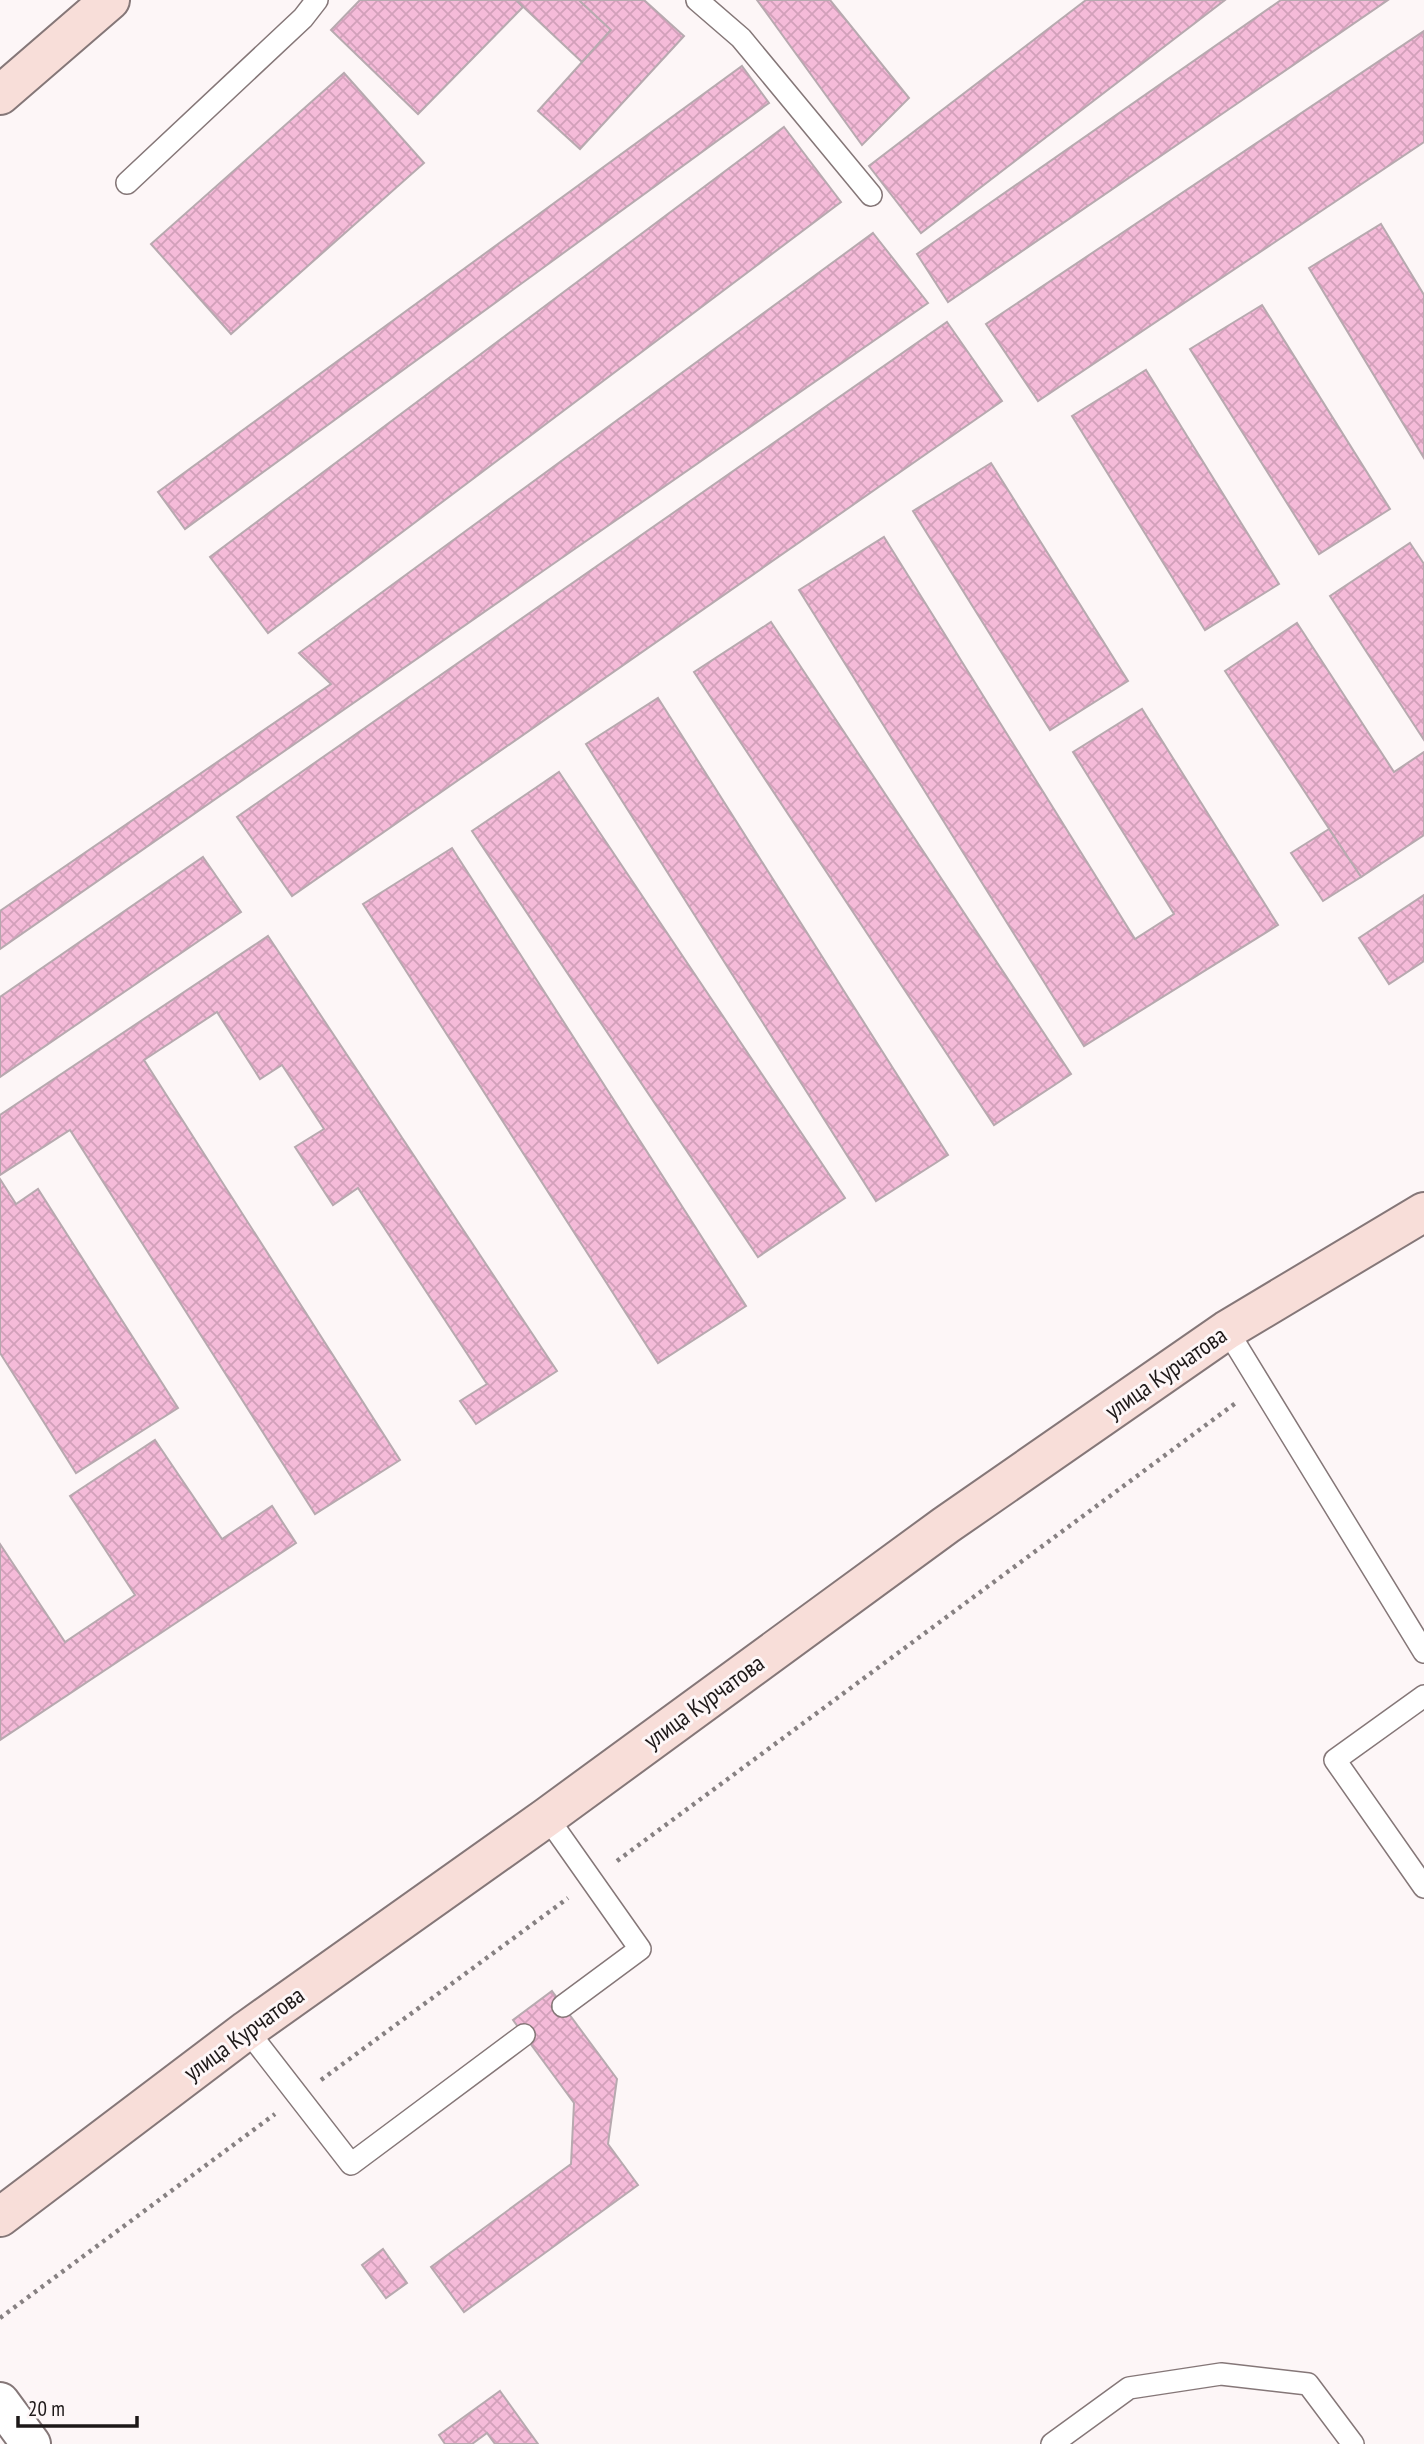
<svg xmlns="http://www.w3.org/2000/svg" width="1424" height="2444" font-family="'PT Sans Narrow',sans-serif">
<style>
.building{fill:url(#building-cross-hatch);stroke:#b7a9af;stroke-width:2}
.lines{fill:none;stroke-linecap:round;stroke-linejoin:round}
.lane-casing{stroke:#857778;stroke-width:24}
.street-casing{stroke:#857778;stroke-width:42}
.secondary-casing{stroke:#857778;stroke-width:42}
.path{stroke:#878182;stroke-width:4.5;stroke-dasharray:3.5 5;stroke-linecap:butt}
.lane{stroke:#fff;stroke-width:21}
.street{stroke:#fff;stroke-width:38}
.secondary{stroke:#f8ded9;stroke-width:38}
.labels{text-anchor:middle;stroke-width:6;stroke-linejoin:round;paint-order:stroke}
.street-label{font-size:24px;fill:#1d1818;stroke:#fdf6f7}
</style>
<defs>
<pattern id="building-cross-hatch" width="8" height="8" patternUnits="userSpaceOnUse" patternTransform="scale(1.75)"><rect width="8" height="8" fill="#f5bbd9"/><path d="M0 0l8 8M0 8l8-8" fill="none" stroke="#d2a0ba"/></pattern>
</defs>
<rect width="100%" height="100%" fill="#fdf6f7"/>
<g class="building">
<polygon points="360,0 516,0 523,7 418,114 331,30"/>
<polygon points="516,0 579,0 611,30 582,62"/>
<polygon points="579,0 644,0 684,36 580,149 538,111 611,30"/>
<polygon points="757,0 830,0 909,98 862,145"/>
<polygon points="1086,0 1225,0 921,233 869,166"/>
<polygon points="1281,0 1388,0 948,302 917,254"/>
<polygon points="1424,31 1424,142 1038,401 986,324"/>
<polygon points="742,66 769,103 185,529 158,492"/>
<polygon points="344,73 424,163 231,334 151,244"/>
<polygon points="784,127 841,202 268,633 210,557"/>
<polygon points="1381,224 1424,295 1424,458 1309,268"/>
<polygon points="873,233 928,303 0,949 0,911 331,684 299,653"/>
<polygon points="1262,305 1390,509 1319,554 1190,349"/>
<polygon points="947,322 1002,401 292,896 237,817"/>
<polygon points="1146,370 1279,584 1205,630 1072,416"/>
<polygon points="991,463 1128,681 1050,730 913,511"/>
<polygon points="884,537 1135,939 1174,914 1073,752 1142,709 1278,925 1084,1046 799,590"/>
<polygon points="1410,543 1424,564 1424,740 1330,596"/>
<polygon points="771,622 1071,1074 994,1125 694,672"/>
<polygon points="1297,623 1394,772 1424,752 1424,835 1361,877 1225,671"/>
<polygon points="658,698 948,1155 876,1201 586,744"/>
<polygon points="559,772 845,1198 758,1257 472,831"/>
<polygon points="1329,829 1361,877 1323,901 1291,853"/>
<polygon points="452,848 746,1306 658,1363 363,904"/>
<polygon points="203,857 241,912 0,1077 0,997"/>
<polygon points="1424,895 1424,961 1389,984 1359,938"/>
<polygon points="268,936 557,1371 476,1424 460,1401 487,1384 358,1188 333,1205 295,1147 324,1129 282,1065 260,1079 217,1012 144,1060 400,1460 315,1514 70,1130 0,1175 0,1115"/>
<polygon points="0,1179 16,1204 38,1189 178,1408 76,1473 0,1353"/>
<polygon points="155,1440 222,1539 272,1506 296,1543 0,1740 0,1544 65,1642 135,1595 70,1496"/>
<polygon points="552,1991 617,2079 608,2144 638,2185 464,2312 431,2267 571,2164 574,2103 513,2020"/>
<polygon points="383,2249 407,2283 386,2298 362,2265"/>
<polygon points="500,2391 538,2444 495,2444 487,2433 472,2444 445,2444 439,2435"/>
</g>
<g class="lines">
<g class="lane-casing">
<g id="lane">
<polyline points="697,0 741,38 871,195"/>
<polyline points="127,183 303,18 317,0"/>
<polyline points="1227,1330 1424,1652"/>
<polyline points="1424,1696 1335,1760 1424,1887"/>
<polyline points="547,1817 640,1949 563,2006"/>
<polyline points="247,2030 351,2164 524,2035"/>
<polyline points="1052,2444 1129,2388 1221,2374 1308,2384 1353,2444"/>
</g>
</g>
<g class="street-casing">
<polyline id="street" points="0,2402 31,2444"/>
</g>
<g class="secondary-casing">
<g id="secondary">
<polyline points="0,95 110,0"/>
<polyline points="0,2217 247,2030 547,1817 946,1525 1227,1330 1424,1212"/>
</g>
</g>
<g class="path">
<polyline points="617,1861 1237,1402"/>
<polyline points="321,2080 568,1898"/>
<polyline points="0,2318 275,2114"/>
</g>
<use href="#lane" class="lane"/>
<use href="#street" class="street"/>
<use href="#secondary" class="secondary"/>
</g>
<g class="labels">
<g class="street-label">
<text transform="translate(1166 1373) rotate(-35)" y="8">улица Курчатова</text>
<text transform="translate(704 1702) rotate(-36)" y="8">улица Курчатова</text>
<text transform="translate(244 2034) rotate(-36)" y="8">улица Курчатова</text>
</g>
</g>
<path d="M18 2416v10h119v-10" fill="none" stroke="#1d1818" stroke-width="3.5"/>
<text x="28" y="2416" font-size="21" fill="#1d1818" stroke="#fdf6f7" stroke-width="5" paint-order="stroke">20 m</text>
</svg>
